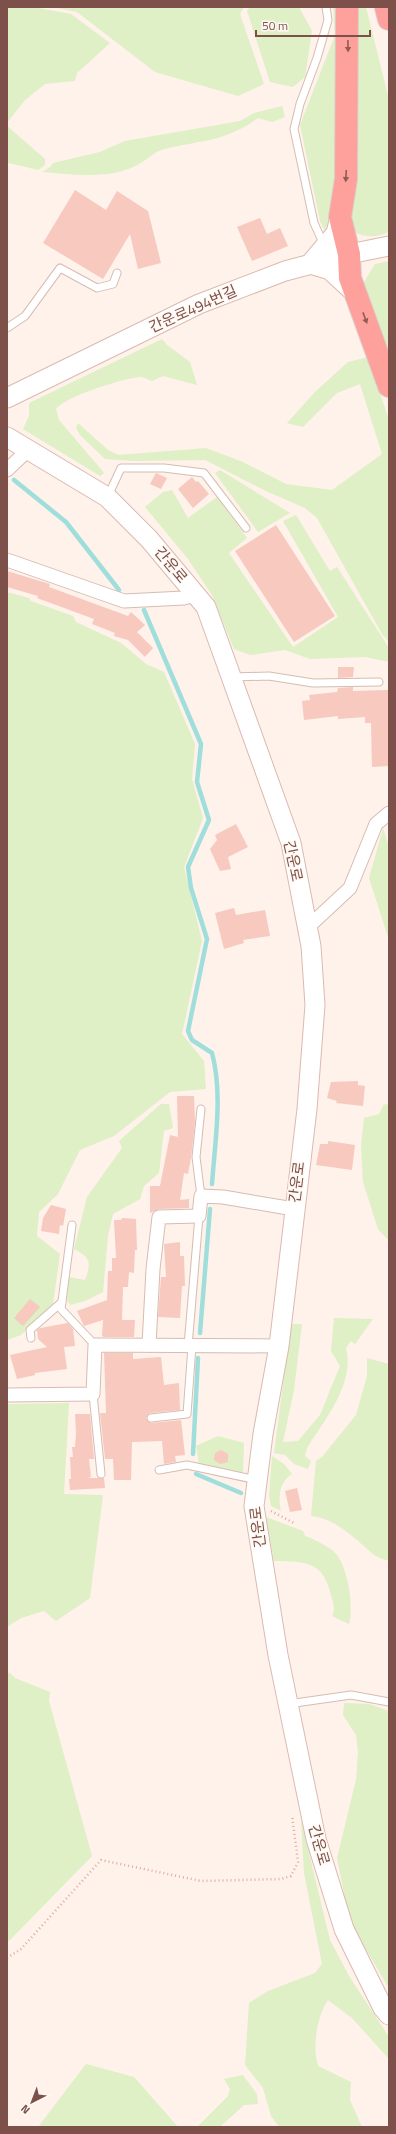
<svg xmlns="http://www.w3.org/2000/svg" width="396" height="2134" font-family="'Titillium Web','Noto Sans KR',sans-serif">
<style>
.green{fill:#dfefc6}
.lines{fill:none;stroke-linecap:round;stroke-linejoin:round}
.stream{stroke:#a0dedb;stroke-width:4.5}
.building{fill:#f7c9bf}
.lane-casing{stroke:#d7bcb2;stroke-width:9}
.street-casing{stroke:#d7bcb2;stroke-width:15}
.secondary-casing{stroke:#dbbaaf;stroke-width:21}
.highway-casing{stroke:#dbcecc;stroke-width:24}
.path{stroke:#ddaca0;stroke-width:2.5;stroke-dasharray:1 3;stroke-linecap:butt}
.lane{stroke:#fff;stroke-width:7}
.street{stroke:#fff;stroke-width:13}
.secondary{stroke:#fff;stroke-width:19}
.highway{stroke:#fea19c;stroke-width:22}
.oneway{fill:#905d55}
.labels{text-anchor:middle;stroke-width:3;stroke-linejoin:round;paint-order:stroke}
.street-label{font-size:15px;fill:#7d5149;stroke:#fff8f3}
</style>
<rect width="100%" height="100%" fill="#fef2ea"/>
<g class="green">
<polygon points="7,7 33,7 71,14 110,43 77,73 75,81 45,84 25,100 7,123"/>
<polygon points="52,7 244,7 240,14 264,84 238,96 155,72 77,12"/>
<polygon points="250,7 299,7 312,31 305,77 293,87 270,82 247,11"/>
<polygon points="333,7 338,7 337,166 329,220 325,231 320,221 300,125 335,35"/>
<path d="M354 7H366L389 100V232C377 237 368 238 356 233L351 217Z"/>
<path d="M282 106 285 117 272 122 258 118C225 142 201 140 164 149 153 152 145 162 135 166 106 180 73 174 42 172L50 167 53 163 100 152 125 141 240 121 254 113Z"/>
<polygon points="7,126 45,159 45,165 38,170 9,163 7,165"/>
<polygon points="389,261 389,358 364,292 364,282 375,264"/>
<path d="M162 339 167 345 190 362 197 385 163 376 152 381C149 380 144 377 140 377 124 378 64 397 56 409L59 420 104 473 100 476 23 429 29 416V403Z"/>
<polygon points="368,357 389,420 389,642 382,634 317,518 305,508 268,492 205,460 133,461 105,459 80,435 76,428 78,423 108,450 119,455 206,448 243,462 286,484 332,490 382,454 360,384 337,393 303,427 287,423 315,392 348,362"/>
<polygon points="220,470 290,513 258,532 215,473"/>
<polygon points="172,490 188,518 217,497 247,538 229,553 293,647 338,617 283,521 296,515 330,571 337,567 389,648 389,662 365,657 310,659 285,650 250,655 234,649 212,595 188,559 145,507 163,492"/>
<polygon points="7,592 29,598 31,601 73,616 76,622 121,643 146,664 164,672 195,744 192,779 203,818 184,867 202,941 182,1034 204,1061 206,1089 170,1092 114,1136 80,1150 58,1194 39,1212 37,1236 60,1254 53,1304 21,1335 7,1340"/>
<polygon points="383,828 389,847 389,940 369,878"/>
<path d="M161 1104H169L173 1128 164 1131 159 1173 144 1186 140 1199 113 1214 108 1236 103 1292 85 1301 70 1305 67 1300 69 1277 85 1280C92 1262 90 1257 74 1249L87 1197 122 1148 119 1141Z"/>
<polygon points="384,1104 389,1105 389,1241 378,1229 363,1182 361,1146 364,1118 379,1114"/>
<path d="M334 1318 373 1319 355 1344 351 1341 346 1348C355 1384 325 1419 307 1448L305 1456 311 1461 308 1469 294 1464 285 1455 274 1453 291 1324H302L294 1390 283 1442 298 1441 320 1415 340 1366 331 1351Z"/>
<path d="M367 1358 389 1364V1561C383 1559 376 1557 372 1553 354 1538 335 1518 311 1516L316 1461 322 1457 356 1415 367 1376Z"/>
<polygon points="69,1403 64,1494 103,1495 90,1598 56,1621 44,1611 21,1618 7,1627 7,1404"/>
<polygon points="218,1436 244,1443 243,1473 199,1464 196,1446"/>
<path d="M272 1456 284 1464 292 1474C279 1482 278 1497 281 1511L271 1506 269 1495Z"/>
<path d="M266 1517 303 1531 305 1536C312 1538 332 1548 337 1555 348 1570 354 1606 349 1624L332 1616C336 1609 333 1603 331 1595 323 1560 305 1562 274 1561Z"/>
<polygon points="9,1672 15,1678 50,1692 49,1701 92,1856 7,1943 7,1677"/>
<polygon points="344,1703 369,1704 389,1711 389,1988 350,1923 337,1858 356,1780 358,1753 356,1735 343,1715"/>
<path d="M301 1820 330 1940 349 1976 389 2037V2059L352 2018 328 2000C317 2016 312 2046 318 2066L351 2082 350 2100 362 2127H279L271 2116 263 2088 245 2065 249 2003 268 1991 315 1973 322 1964 304 1873Z"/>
<polygon points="86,2064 134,2077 178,2127 38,2127"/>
<polygon points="243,2075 257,2094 258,2104 244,2105 220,2127 197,2127 228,2096 230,2089 224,2079"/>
</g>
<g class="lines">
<g class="stream">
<polyline points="14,480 66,522 119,590"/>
<path d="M144 610 201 744 197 782 209 820 188 867 191 888 207 939 188 1031 192 1040 212 1053C223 1094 215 1141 212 1184"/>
<polyline points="200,1333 210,1209"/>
<polyline points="193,1454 198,1358"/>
<polyline points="196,1474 241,1493"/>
</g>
</g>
<g class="building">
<polygon points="75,190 106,210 117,191 148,211 161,263 138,269 130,234 103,279 43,243"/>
<polygon points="260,218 267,234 280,228 288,246 252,261 237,227"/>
<polygon points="156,473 167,478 161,489 150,484"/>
<polygon points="192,477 196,482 198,481 209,494 193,508 178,489"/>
<polygon points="276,525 335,616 294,642 235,551"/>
<polygon points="7,571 50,584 49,587 128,616 131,612 145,625 137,632 153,648 145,657 128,640 114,636 115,633 92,624 94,619 37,598 38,596 7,587"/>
<polygon points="338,667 354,667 353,677 338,678"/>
<polygon points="353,687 353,691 389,690 389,766 372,767 371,723 365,723 365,717 338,719 338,716 304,720 302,701 310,700 309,695 337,692 338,688"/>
<polygon points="236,824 248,847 228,857 231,869 220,871 210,849 217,840 215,835"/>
<polygon points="234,908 236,915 265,910 270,936 243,940 244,943 224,949 215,913"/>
<polygon points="358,1081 358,1085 365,1086 363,1106 336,1103 337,1101 327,1098 331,1082"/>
<polygon points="177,1096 194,1096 195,1122 191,1158 188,1174 184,1173 180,1200 189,1199 189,1208 159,1209 150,1213 150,1186 160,1186 170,1135 178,1137"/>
<polygon points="328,1141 355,1145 352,1170 316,1165 320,1144 328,1144"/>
<polygon points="51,1205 66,1209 63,1226 60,1225 59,1234 41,1231 43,1218"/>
<polygon points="122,1218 136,1219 137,1250 135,1250 134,1273 129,1272 128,1287 123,1287 122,1320 135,1320 134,1337 104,1337 102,1336 103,1320 84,1326 77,1311 107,1300 108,1271 112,1271 112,1258 116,1258 114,1220 121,1220"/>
<polygon points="180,1242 180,1256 184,1256 185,1286 182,1286 180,1318 158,1317 161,1277 166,1277 164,1244"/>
<polygon points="30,1299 40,1307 23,1326 14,1318"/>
<polygon points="68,1323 73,1329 75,1346 64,1347 67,1369 35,1373 35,1375 17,1379 10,1355 47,1347 38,1339 37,1330 40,1328"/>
<polygon points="104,1353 133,1353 133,1359 161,1357 164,1385 179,1383 180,1410 150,1413 146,1418 151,1423 181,1420 185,1455 175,1456 176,1462 164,1464 162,1441 132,1442 131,1480 114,1480 113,1459 105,1459 100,1413 106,1413"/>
<polygon points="75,1414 90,1414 94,1459 89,1459 91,1477 88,1478 104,1478 105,1488 70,1490 69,1479 71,1479 70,1457 73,1457 72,1447 75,1447 76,1434"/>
<polygon points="221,1450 228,1454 228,1462 220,1464 214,1460 215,1453"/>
<polygon points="297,1488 302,1510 290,1512 285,1491"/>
</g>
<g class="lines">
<g class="lane-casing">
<g id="lane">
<polyline points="324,245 314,223 294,129 300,104 317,58 328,20 326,7"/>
<polyline points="7,328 25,316 60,268 97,288 113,284 117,273"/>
<polyline points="108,496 121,468 164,468 204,473 246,528"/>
<polyline points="233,677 269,676 313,683 379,682"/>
<polyline points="201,1109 196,1157 201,1196"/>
<polyline points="72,1225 61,1309 95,1345"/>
<polyline points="31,1338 30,1330 62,1302"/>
<polyline points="188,1346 199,1216"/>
<polyline points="93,1394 101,1474"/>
<polyline points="151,1418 187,1414 192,1346"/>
<polyline points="159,1470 187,1465 257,1480"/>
<polyline points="288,1704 351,1695 389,1702"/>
</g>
</g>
<g class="street-casing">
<g id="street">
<polyline points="7,470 28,450"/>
<polyline points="7,560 124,601 184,598 195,595"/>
<polyline points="307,928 350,888 376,824 389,813"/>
<polyline points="149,1345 153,1269 159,1217 199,1216 201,1196 223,1197 294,1209"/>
<polyline points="7,1395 93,1394 95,1345 279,1346"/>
</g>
</g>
<g class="secondary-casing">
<g id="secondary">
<polyline points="340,217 336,233 310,264 330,270 356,294"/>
<polyline points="7,398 199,304 285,271 349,254 389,246"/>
<polyline points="7,437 107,497 149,539 206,607 291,843 311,946 315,1005 307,1109 279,1346 263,1434 254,1506 278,1655 316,1839 344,1929 383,2008 389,2015"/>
</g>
</g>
<g class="highway-casing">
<g id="highway">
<polyline points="347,7 346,179 340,217 349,254 350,278 389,386"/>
<polyline points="386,7 389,19"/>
</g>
</g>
<g class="path">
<polyline points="271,1511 294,1523"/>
<polyline points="7,1958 21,1949 101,1860 201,1881 281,1879 291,1876 298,1862 292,1816"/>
</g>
<use href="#lane" class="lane"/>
<use href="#street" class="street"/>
<use href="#secondary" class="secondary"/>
<use href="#highway" class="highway"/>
</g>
<defs><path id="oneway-solid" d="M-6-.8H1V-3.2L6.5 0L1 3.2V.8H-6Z"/></defs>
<g class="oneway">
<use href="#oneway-solid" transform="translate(348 46) rotate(89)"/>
<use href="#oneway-solid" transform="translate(346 176) rotate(93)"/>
<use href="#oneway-solid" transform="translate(365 318) rotate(70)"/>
</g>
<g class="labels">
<g class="street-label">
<text transform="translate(193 309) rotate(-24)" y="5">간운로494번길</text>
<text transform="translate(171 565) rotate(50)" y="5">간운로</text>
<text transform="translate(293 861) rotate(78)" y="5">간운로</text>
<text transform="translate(297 1182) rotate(-83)" y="5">간운로</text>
<text transform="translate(258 1527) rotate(-97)" y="5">간운로</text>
<text transform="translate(319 1845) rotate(74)" y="5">간운로</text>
</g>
</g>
<rect width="396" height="2134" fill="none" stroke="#7d5149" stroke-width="16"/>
<g transform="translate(32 2102) rotate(222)" stroke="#fff8f3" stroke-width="3" paint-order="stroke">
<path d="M0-3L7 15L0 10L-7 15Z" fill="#7d5149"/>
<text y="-6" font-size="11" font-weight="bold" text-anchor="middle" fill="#7d5149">N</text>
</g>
<path d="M256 30v6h114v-6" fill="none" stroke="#7d5149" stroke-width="2"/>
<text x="262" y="30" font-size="12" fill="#7d5149" stroke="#fff8f3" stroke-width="3" paint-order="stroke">50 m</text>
</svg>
